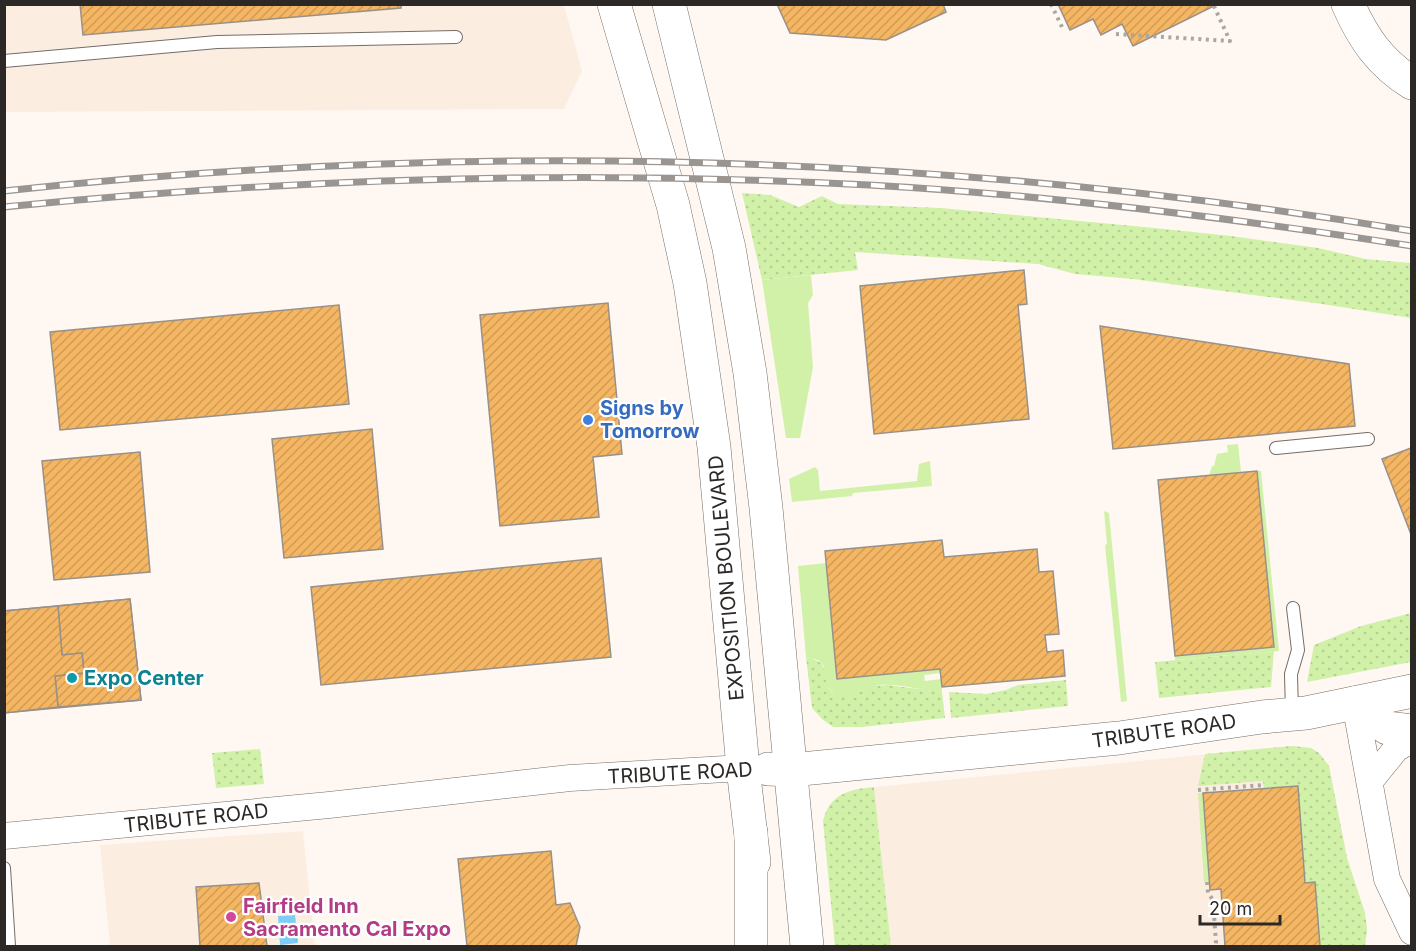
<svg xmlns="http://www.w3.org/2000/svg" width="1416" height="951" font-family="Inter,sans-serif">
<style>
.built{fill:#fcede1}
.grass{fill:url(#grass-dots)}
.garden{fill:#d1f1a9}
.water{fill:url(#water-ripples)}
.building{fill:url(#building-hatch);stroke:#98918a;stroke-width:1.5}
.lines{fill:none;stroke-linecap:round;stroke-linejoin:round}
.lane-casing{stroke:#746d67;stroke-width:14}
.street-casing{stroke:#746d67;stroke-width:27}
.secondary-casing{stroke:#746d67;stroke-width:34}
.highway-casing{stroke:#746d67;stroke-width:34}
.path{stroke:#aca6a2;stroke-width:4;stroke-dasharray:3 4.5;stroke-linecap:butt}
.lane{stroke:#fff;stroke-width:12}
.street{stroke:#fff;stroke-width:26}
.secondary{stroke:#fff;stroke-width:33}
.highway{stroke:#fff;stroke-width:33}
.rail-casing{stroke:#9a9591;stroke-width:7}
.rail{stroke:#fff;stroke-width:4.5;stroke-dasharray:14;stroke-linecap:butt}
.shop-dot{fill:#3f7fe0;stroke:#fff;stroke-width:2}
.culture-dot{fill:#0f9aa8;stroke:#fff;stroke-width:2}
.hotel-dot{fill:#d1479c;stroke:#fff;stroke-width:2}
.labels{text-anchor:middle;stroke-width:4.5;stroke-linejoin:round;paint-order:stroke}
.shop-label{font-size:20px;font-weight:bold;fill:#366cbe;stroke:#fff;text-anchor:start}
.street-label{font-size:20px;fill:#2b2826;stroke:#fff}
.culture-label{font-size:20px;font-weight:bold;fill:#0d838f;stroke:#fff;text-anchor:start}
.hotel-label{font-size:20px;font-weight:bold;fill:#b23c85;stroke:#fff;text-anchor:start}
</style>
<defs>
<pattern id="grass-dots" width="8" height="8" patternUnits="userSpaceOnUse" patternTransform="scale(1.5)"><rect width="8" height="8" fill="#d1f1a9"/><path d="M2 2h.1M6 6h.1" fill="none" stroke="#b4cf91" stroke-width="1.8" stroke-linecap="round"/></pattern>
<pattern id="water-ripples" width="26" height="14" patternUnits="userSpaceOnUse" patternTransform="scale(1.5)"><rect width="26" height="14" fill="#7ecdf8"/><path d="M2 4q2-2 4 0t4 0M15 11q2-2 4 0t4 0" fill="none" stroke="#6db0d4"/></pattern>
<pattern id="building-hatch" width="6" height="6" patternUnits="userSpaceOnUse" patternTransform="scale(1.5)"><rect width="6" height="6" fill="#f4b662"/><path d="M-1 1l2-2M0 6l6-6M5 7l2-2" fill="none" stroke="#d19c55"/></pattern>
</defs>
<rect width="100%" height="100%" fill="#fff8f2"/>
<g class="built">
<polygon points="4,5 564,5 582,71 564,109 5,112"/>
<polygon points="1292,746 1311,748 1319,753 1329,766 1347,858 1365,913 1367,929 1365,946 891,946 874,787"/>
<polygon points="303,831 315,946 110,946 100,845"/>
</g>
<g class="grass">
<polygon points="742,193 770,195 799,207 822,196 838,204 941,208 1155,228 1231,236 1318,248 1366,259 1411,263 1411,318 1322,304 1133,279 1075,274 1038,264 855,252 858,270 762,280"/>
<polygon points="1411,613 1411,662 1307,682 1314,645 1361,626"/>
<polygon points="1274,651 1271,687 1159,698 1155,662"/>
<path d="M806 657C835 663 819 678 834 695H853L873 686 888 685 942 692 945 718 862 727H833L822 719 812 708Z"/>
<polygon points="1066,680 1068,706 951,718 949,692 986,694 1006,690 1018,685"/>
<polygon points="1292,746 1311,748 1319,753 1329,766 1347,858 1365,913 1367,929 1365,946 1320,946 1315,882 1305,883 1298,786 1264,788 1263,781 1198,786 1205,754"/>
<polygon points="260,749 264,784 216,788 212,753"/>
<path d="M874 787 891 946H835L823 821C829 794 850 789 874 787Z"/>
</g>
<g class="garden">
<polygon points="811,275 813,295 808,303 813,367 800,438 786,438 762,280"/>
<polygon points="1238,444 1241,472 1209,476 1212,466 1214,466 1217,454 1228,452 1227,445"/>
<polygon points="930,461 932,486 853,493 852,496 792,502 789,479 815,467 818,470 820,491 917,481 919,464"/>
<polygon points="1257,471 1261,471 1279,651 1175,660 1175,656 1274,647"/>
<polygon points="1104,511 1109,513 1127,701 1121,702 1105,545 1107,544"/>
<path d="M826 563 837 679 940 669 941 673 924 675 925 681 941 679 942 692C922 691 899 683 880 685 864 687 851 702 834 695L826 683 824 666 818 660 806 657 798 566Z"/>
<polygon points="1198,793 1203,793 1210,881 1204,882"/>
</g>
<polygon class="water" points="295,915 298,943 280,945 278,916"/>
<g class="building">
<polygon points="80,4 401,4 401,8 83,35"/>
<polygon points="777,4 943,4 946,12 886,40 790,33"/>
<polygon points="1058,4 1210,4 1212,7 1133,46 1122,24 1101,35 1093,19 1070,30"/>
<polygon points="1024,270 1027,304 1018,305 1029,419 874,434 860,286"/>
<polygon points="608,303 622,454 593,457 599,517 500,526 480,315"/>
<polygon points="339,305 349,404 60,430 50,332"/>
<polygon points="1100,326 1349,364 1355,426 1113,449"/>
<polygon points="372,429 383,549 284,558 272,439"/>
<polygon points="1411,448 1412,448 1412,537 1382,459"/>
<polygon points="140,452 150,572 54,580 42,461"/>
<polygon points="1257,471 1274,647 1175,656 1158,480"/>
<polygon points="942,540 944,557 1037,549 1039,572 1053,571 1059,634 1045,635 1047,652 1063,650 1065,676 942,687 940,669 837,679 825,551"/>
<polygon points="601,558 611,657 321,685 311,587"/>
<polygon points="130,599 141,700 4,713 4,611"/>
<polygon points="130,599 141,700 58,707 55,676 84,673 82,653 62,655 58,606"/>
<polygon points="58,606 62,655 82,653 84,673 55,676 58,707 4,713 4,611"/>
<polygon points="1298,786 1305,883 1315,882 1320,946 1225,946 1221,889 1210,890 1203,793"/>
<polygon points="551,851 556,905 570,903 580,927 576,946 467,946 458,859"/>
<polygon points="259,883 267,946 200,946 196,887"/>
</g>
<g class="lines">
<g class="lane-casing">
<g id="lane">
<polyline points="4,61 217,42 456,37"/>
<polyline points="1276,448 1368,439"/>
<polyline points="1292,713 1291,674 1298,650 1293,608"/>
<polyline points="4,868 9,946"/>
</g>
</g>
<g class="street-casing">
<g id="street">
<polyline points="1355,703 1387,879 1412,932"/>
<polyline points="1370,781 1396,749 1412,739"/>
<polyline points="4,836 329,805 570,778 743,768"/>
</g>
</g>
<g class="secondary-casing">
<g id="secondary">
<polyline points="614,4 673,205 690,283 714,447 743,768 754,862"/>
<polyline points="669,4 729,248 750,373 766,508 807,946"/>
<path d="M1348 4C1363 38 1380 63 1412 83"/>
<polyline points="768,769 791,770 1119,738 1262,717 1306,713 1412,691"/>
</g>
</g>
<g class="highway-casing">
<g id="highway">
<polyline points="1355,703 1387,728 1412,731"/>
<polyline points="751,832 751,946"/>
</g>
</g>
<g class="path">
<polyline points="1051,4 1062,27"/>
<polyline points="1116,34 1230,41 1213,4"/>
<polyline points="1198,790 1263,785"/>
<polyline points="1207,882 1208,893 1213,900 1216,943 1215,946"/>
</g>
<use href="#lane" class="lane"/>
<use href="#street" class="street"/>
<use href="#secondary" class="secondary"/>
<use href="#highway" class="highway"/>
<g class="rail-casing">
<g id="rail">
<path d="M4 191C474 140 946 154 1412 231"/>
<path d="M4 207C292 178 581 170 869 185 1051 195 1232 218 1412 246"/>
</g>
</g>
<use href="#rail" class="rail"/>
</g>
<circle class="shop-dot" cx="588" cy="420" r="6"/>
<circle class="culture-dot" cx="72" cy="678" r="6"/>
<circle class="hotel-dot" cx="231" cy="917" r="6"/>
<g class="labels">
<g class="shop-label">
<text x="600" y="415">Signs by<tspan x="600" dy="23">Tomorrow</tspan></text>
</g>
<g class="street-label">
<text transform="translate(726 578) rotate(-95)" y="7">EXPOSITION BOULEVARD</text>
<text transform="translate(1164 731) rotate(-8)" y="7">TRIBUTE ROAD</text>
<text transform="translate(680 773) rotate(-3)" y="7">TRIBUTE ROAD</text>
<text transform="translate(196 818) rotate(-6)" y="7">TRIBUTE ROAD</text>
</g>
<g class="culture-label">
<text x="84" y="685">Expo Center</text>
</g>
<g class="hotel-label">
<text x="243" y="913">Fairfield Inn<tspan x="243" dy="23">Sacramento Cal Expo</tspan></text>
</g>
</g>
<rect width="1416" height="951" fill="none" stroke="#2b2826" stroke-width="12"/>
<path d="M1200 915v9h80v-9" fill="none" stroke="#2b2826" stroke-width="3"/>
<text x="1209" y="915" font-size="18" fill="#2b2826" stroke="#ffffff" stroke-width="4.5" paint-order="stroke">20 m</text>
</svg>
